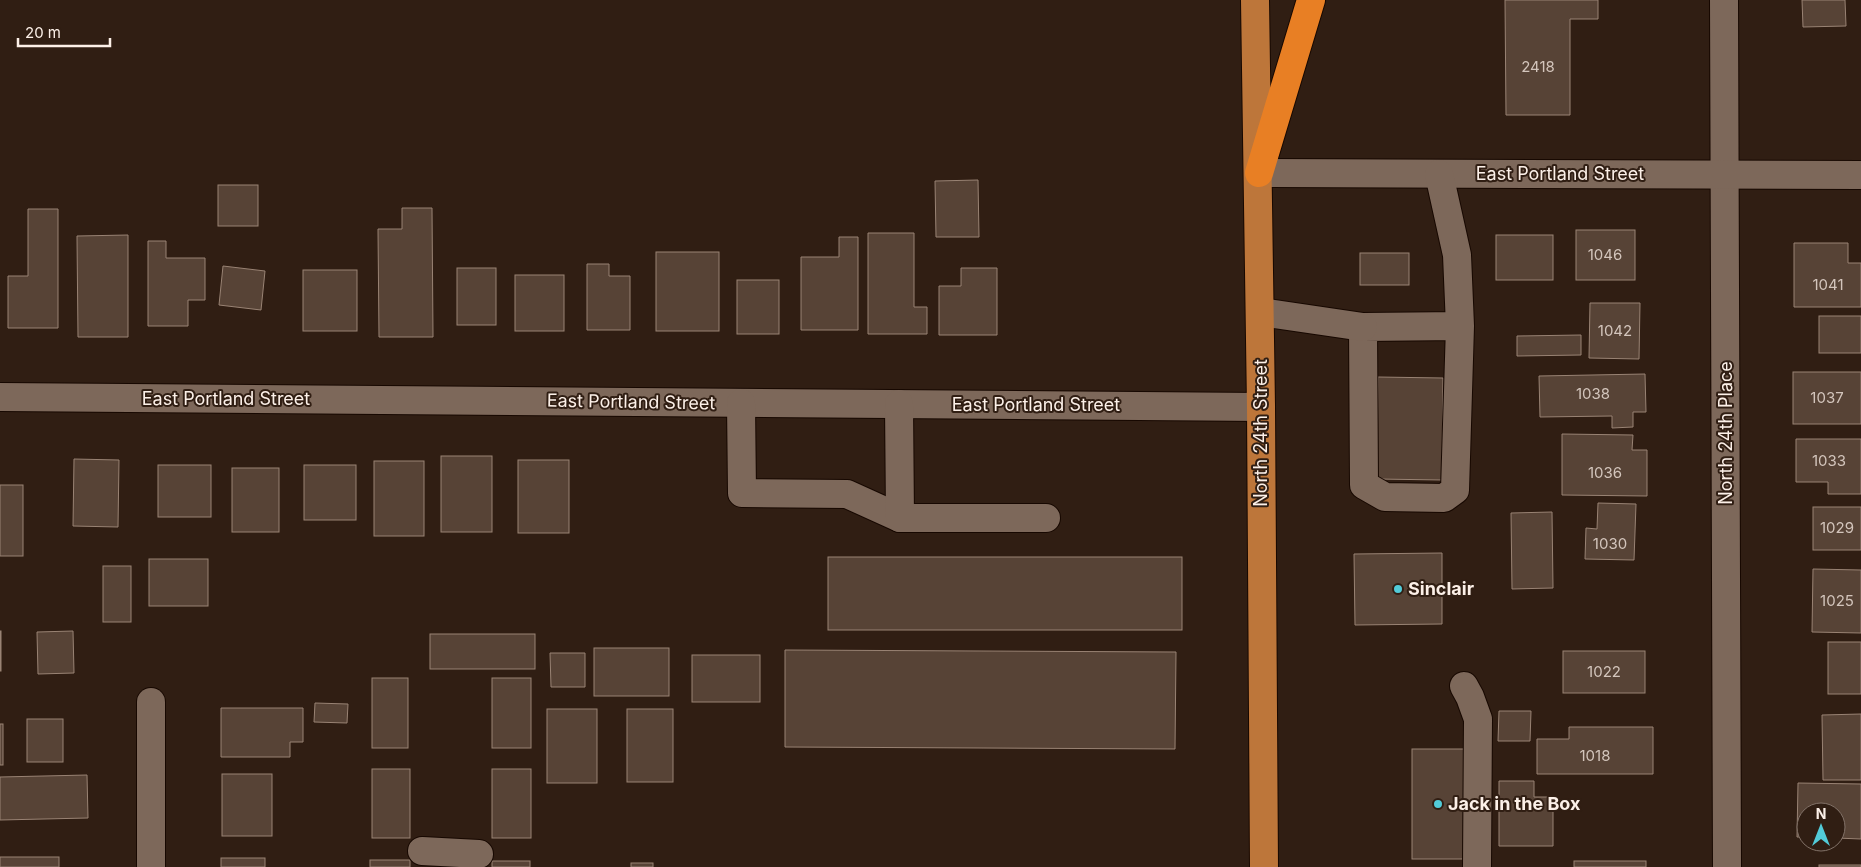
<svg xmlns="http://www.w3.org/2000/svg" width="1861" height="867" font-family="Inter,sans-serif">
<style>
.building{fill:#574336;stroke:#998374}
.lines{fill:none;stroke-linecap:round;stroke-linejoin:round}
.minor-casing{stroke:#170801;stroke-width:30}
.major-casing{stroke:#170801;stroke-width:30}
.highway-casing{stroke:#170801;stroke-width:30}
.minor{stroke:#7d685a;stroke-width:28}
.major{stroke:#bd763a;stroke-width:28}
.highway{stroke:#e87f24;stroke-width:28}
.poi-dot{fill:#52cbd8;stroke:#301e13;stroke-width:2}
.labels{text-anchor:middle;stroke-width:4;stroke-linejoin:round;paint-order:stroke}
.number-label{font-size:15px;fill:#d3c5bc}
.street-label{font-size:18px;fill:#fcf0e8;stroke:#301e13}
.poi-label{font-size:18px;font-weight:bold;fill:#fcf0e8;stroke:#301e13;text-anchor:start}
</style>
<rect width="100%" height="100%" fill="#301e13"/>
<g class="building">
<polygon points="1505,0 1598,0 1598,19 1570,19 1570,115 1506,115"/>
<polygon points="1802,0 1845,0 1846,26 1803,27"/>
<polygon points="978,180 979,237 936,237 935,181"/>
<rect x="218" y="185" width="40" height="41"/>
<polygon points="402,208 432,208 433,337 379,337 378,229 402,229"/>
<polygon points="28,209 58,209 58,328 8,328 8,276 28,276"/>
<rect x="1576" y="230" width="59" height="50"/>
<polygon points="868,233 914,233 914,307 927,307 927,334 868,334"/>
<polygon points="128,235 128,337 78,337 77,236"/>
<rect x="1496" y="235" width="57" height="45"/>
<polygon points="839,237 858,237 858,330 801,330 801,257 839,257"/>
<polygon points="148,241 166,241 166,258 205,258 205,300 188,300 188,326 148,326"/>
<polygon points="1794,243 1848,243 1848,263 1861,263 1861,307 1794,307"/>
<rect x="656" y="252" width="63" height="79"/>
<rect x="1360" y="253" width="49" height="32"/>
<polygon points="587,264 609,264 609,276 630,276 630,330 587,330"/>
<polygon points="223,266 265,271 261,310 219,305"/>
<rect x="457" y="268" width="39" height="57"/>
<polygon points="961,268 997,268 997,335 939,335 939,286 961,286"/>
<rect x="303" y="270" width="54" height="61"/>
<rect x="515" y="275" width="49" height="56"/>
<rect x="737" y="280" width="42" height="54"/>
<polygon points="1590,303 1640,303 1639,359 1589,358"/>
<rect x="1819" y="316" width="42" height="37"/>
<polygon points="1581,335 1581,355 1517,356 1517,336"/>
<rect x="1793" y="372" width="68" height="52"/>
<polygon points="1645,374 1646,412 1633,412 1633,427 1612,428 1612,416 1540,417 1539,376"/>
<polygon points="1378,377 1443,378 1442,480 1377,479"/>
<polygon points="1562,434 1633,435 1632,450 1647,450 1647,496 1562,495"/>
<polygon points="1796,439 1861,439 1861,494 1828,494 1828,482 1796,482"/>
<rect x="441" y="456" width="51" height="76"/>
<polygon points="74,459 119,460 118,527 73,526"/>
<rect x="518" y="460" width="51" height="73"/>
<rect x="374" y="461" width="50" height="75"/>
<rect x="158" y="465" width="53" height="52"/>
<rect x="304" y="465" width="52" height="55"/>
<rect x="232" y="468" width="47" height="64"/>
<rect x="0" y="485" width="23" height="71"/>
<polygon points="1598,503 1636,504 1634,560 1585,559 1586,528 1597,529"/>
<rect x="1813" y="507" width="48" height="43"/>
<polygon points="1552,512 1553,588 1512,589 1511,513"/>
<polygon points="1442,553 1442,624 1355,625 1354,554"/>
<rect x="828" y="557" width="354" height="73"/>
<rect x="149" y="559" width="59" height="47"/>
<rect x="103" y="566" width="28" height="56"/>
<polygon points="1813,569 1861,570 1861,633 1812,632"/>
<rect x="0" y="631" width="1" height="40"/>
<polygon points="73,631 74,673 38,674 37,632"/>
<rect x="430" y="634" width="105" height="35"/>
<rect x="1828" y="642" width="33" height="52"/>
<rect x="594" y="648" width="75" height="48"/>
<polygon points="785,650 1176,652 1175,749 785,747"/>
<rect x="1563" y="651" width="82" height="42"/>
<polygon points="550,653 585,653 585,687 551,687"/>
<rect x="692" y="655" width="68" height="47"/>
<rect x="372" y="678" width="36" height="70"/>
<rect x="492" y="678" width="39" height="70"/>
<polygon points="315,703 348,704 347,723 314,722"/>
<polygon points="221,708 303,708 303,742 290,742 290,757 221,757"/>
<rect x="547" y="709" width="50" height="74"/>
<rect x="627" y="709" width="46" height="73"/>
<polygon points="1499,711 1531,711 1530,741 1498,741"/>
<polygon points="1861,714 1861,780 1823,780 1822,715"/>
<rect x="27" y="719" width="36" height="43"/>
<rect x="0" y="724" width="3" height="41"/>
<polygon points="1569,727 1653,727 1653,774 1537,774 1537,739 1569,739"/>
<rect x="1412" y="749" width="52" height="110"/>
<rect x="372" y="769" width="38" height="69"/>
<rect x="492" y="769" width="39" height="69"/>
<rect x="222" y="774" width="50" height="62"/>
<polygon points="87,775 88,818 0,820 0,777"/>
<polygon points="1499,781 1534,781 1534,797 1553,797 1553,846 1499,846"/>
<polygon points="1798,783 1861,784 1861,839 1836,838 1836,812 1806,812 1806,837 1797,837"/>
<rect x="0" y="857" width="59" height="10"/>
<rect x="221" y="858" width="44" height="9"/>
<rect x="370" y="860" width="40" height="7"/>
<rect x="492" y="861" width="38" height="6"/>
<rect x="1574" y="861" width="72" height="6"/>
<rect x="631" y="863" width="22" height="4"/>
<rect x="1819" y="865" width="42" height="2"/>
</g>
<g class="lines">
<g class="minor-casing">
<g id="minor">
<polyline points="1724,0 1727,867"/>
<polyline points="1259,173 1861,175"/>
<polyline points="1439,174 1457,255 1460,326 1363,327 1364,485 1385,497 1444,498 1455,490 1460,326"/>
<polyline points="1260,312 1363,327"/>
<polyline points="0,397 1261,407"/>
<polyline points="741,403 742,493 847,494 900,518"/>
<polyline points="899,404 900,518 1046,518"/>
<polyline points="1464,686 1470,697 1478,719 1477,867"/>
<polyline points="151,702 151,867"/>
<polyline points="422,851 479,854"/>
</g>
</g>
<g class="major-casing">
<polyline id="major" points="1255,0 1261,407 1264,867"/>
</g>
<g class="highway-casing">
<polyline id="highway" points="1259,173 1311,0"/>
</g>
<use href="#minor" class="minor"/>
<use href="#major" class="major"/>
<use href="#highway" class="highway"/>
</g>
<g class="poi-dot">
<circle cx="1398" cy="589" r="5"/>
<circle cx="1438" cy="804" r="5"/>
</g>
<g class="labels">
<g class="number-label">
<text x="1538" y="72">2418</text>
<text x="1605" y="260">1046</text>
<text x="1828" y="290">1041</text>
<text x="1615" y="336">1042</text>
<text x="1593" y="399">1038</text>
<text x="1827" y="403">1037</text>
<text x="1829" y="466">1033</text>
<text x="1605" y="478">1036</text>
<text x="1837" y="533">1029</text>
<text x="1610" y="549">1030</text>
<text x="1837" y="606">1025</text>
<text x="1604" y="677">1022</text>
<text x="1595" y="761">1018</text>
</g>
<g class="street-label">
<text x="1560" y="180">East Portland Street</text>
<text x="226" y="405">East Portland Street</text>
<text transform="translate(631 402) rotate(1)" y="6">East Portland Street</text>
<text x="1036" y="411">East Portland Street</text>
<text transform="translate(1261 433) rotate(-90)" y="6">North 24th Street</text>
<text transform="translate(1726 433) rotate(-90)" y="6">North 24th Place</text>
</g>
<g class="poi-label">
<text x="1408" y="595">Sinclair</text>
<text x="1448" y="810">Jack in the Box</text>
</g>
</g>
<g transform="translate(1821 827)"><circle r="24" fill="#301e13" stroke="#827268"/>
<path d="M0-4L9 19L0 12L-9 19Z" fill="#52cbd8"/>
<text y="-8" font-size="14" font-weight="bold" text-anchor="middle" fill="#fcf0e8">N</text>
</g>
<path d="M18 38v8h92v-8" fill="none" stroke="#fcf0e8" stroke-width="2.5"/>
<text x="25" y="38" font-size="15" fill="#fcf0e8" stroke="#301e13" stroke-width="4" paint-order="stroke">20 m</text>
</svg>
